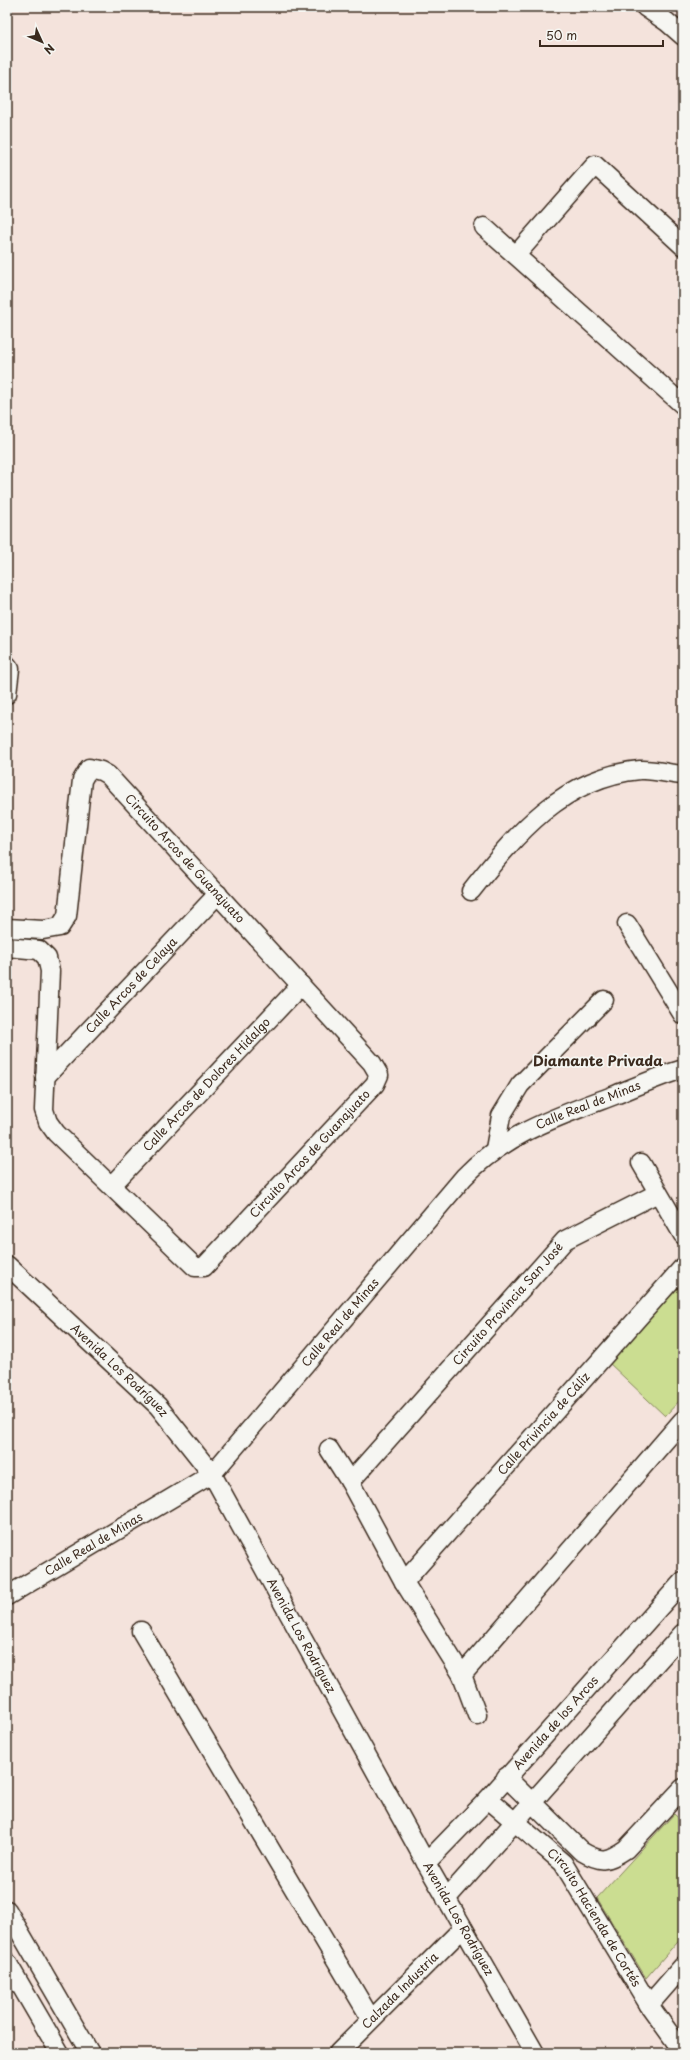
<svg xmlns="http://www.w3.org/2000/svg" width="690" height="2060" font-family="'Playpen Sans',sans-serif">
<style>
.green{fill:#cbdd91;stroke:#838458}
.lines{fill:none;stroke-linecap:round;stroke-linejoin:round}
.minor-casing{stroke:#3b2a1e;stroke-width:21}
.minor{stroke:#f6f6f2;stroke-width:18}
.labels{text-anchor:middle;stroke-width:3.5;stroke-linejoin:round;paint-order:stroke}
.street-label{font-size:12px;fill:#3b2a1e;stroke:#f6f6f2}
.quarter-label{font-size:14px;font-weight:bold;fill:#3b2a1e;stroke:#f6f6f2}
</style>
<rect width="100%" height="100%" fill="#f4e3dc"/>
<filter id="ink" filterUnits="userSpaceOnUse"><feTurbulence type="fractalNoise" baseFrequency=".025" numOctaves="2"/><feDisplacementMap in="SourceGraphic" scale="8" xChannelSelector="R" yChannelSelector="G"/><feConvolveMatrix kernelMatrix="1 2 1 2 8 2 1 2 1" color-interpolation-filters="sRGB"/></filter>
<g filter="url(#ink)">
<g class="green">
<polygon points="683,1281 683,1397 665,1416 608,1362"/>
<polygon points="674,1814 683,1822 683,1935 646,1978 597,1898"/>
</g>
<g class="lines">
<g class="minor-casing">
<g id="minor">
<polyline points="645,7 667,22 683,36"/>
<polyline points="484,227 683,405"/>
<polyline points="516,255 595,165 683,246"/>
<polyline points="7,665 10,669 7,694"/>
<path d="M471 891C516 834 563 777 640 770 654 769 669 774 683 775"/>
<polyline points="627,924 683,1015"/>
<path id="s1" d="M7 928 43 930 60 927 67 916 82 780 89 768 101 771 108 775 372 1063 379 1075 375 1084 204 1267H195L56 1133 48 1122 44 1110 50 971 47 958 39 950 7 947"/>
<path id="s2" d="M45 1077 218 894"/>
<polyline points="495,1149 501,1116 520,1085 604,1000"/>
<polyline points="641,1163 683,1235"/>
<path id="s3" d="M112 1185 301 985"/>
<path id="s4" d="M7 1265 158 1406 212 1474 426 1863 535 2053"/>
<polyline points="329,1449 350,1482 404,1582 462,1675 477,1715"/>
<path id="s5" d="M350 1482 565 1240 658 1193"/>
<path id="s6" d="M404 1582 683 1267"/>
<path id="s7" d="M7 1596 212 1474 464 1177C506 1133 559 1116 615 1095 637 1086 660 1076 683 1069"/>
<polyline points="141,1631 371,2019"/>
<polyline points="462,1675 683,1420"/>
<path d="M506 1777 581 1851C601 1863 607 1862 626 1849L683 1788"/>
<path id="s8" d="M488 1799 563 1863 649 2005 683 2052"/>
<path id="s9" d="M426 1863 488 1799 683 1581"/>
<polyline points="446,1899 683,1633"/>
<polyline points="7,1910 90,2053"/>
<polyline points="7,1962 60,2053"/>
<polyline points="649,2005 683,1966"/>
<path id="s10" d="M338 2053 463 1928"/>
</g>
</g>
<use href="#minor" class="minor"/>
</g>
</g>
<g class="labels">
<g class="street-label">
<text dy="4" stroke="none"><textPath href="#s1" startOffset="351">Circuito Arcos de Guanajuato</textPath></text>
<text dy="4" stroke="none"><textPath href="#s2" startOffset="126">Calle Arcos de Celaya</textPath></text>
<text dy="4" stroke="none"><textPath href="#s3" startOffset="138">Calle Arcos de Dolores Hidalgo</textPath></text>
<text dy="4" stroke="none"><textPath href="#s7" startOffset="773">Calle Real de Minas</textPath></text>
<text transform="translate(310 1154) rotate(-47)" y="4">Circuito Arcos de Guanajuato</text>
<text dy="4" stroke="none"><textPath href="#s5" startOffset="238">Circuito Provincia San José</textPath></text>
<text dy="4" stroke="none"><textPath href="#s7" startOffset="437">Calle Real de Minas</textPath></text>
<text dy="4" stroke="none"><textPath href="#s4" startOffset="154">Avenida Los Rodríguez</textPath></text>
<text dy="4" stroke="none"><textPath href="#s6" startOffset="211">Calle Privincia de Cáliz</textPath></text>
<text dy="4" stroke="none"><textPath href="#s7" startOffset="101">Calle Real de Minas</textPath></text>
<text dy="4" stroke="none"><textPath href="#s4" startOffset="478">Avenida Los Rodríguez</textPath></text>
<text dy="4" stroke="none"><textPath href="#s9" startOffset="191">Avenida de los Arcos</textPath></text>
<text dy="4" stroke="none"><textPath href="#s4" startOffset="802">Avenida Los Rodríguez</textPath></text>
<text dy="4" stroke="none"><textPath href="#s8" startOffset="161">Circuito Hacienda de Cortés</textPath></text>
<text dy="4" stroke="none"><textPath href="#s10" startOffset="88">Calzada Industria</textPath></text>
</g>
<g class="quarter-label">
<text x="598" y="1066">Diamante Privada</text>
</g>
</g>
<rect width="690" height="2060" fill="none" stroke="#f6f6f2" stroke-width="24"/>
<rect x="12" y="12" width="666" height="2036" fill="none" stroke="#3b2a1e" stroke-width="1.5" filter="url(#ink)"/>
<g transform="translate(42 42) rotate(134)" stroke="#f6f6f2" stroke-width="3" paint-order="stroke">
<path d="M0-3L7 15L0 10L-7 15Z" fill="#3b2a1e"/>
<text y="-6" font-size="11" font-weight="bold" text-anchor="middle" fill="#3b2a1e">N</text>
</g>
<path d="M540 40v6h123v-6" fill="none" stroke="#3b2a1e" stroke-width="2"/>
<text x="546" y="40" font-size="12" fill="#3b2a1e" stroke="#f6f6f2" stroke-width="3" paint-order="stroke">50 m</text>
</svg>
